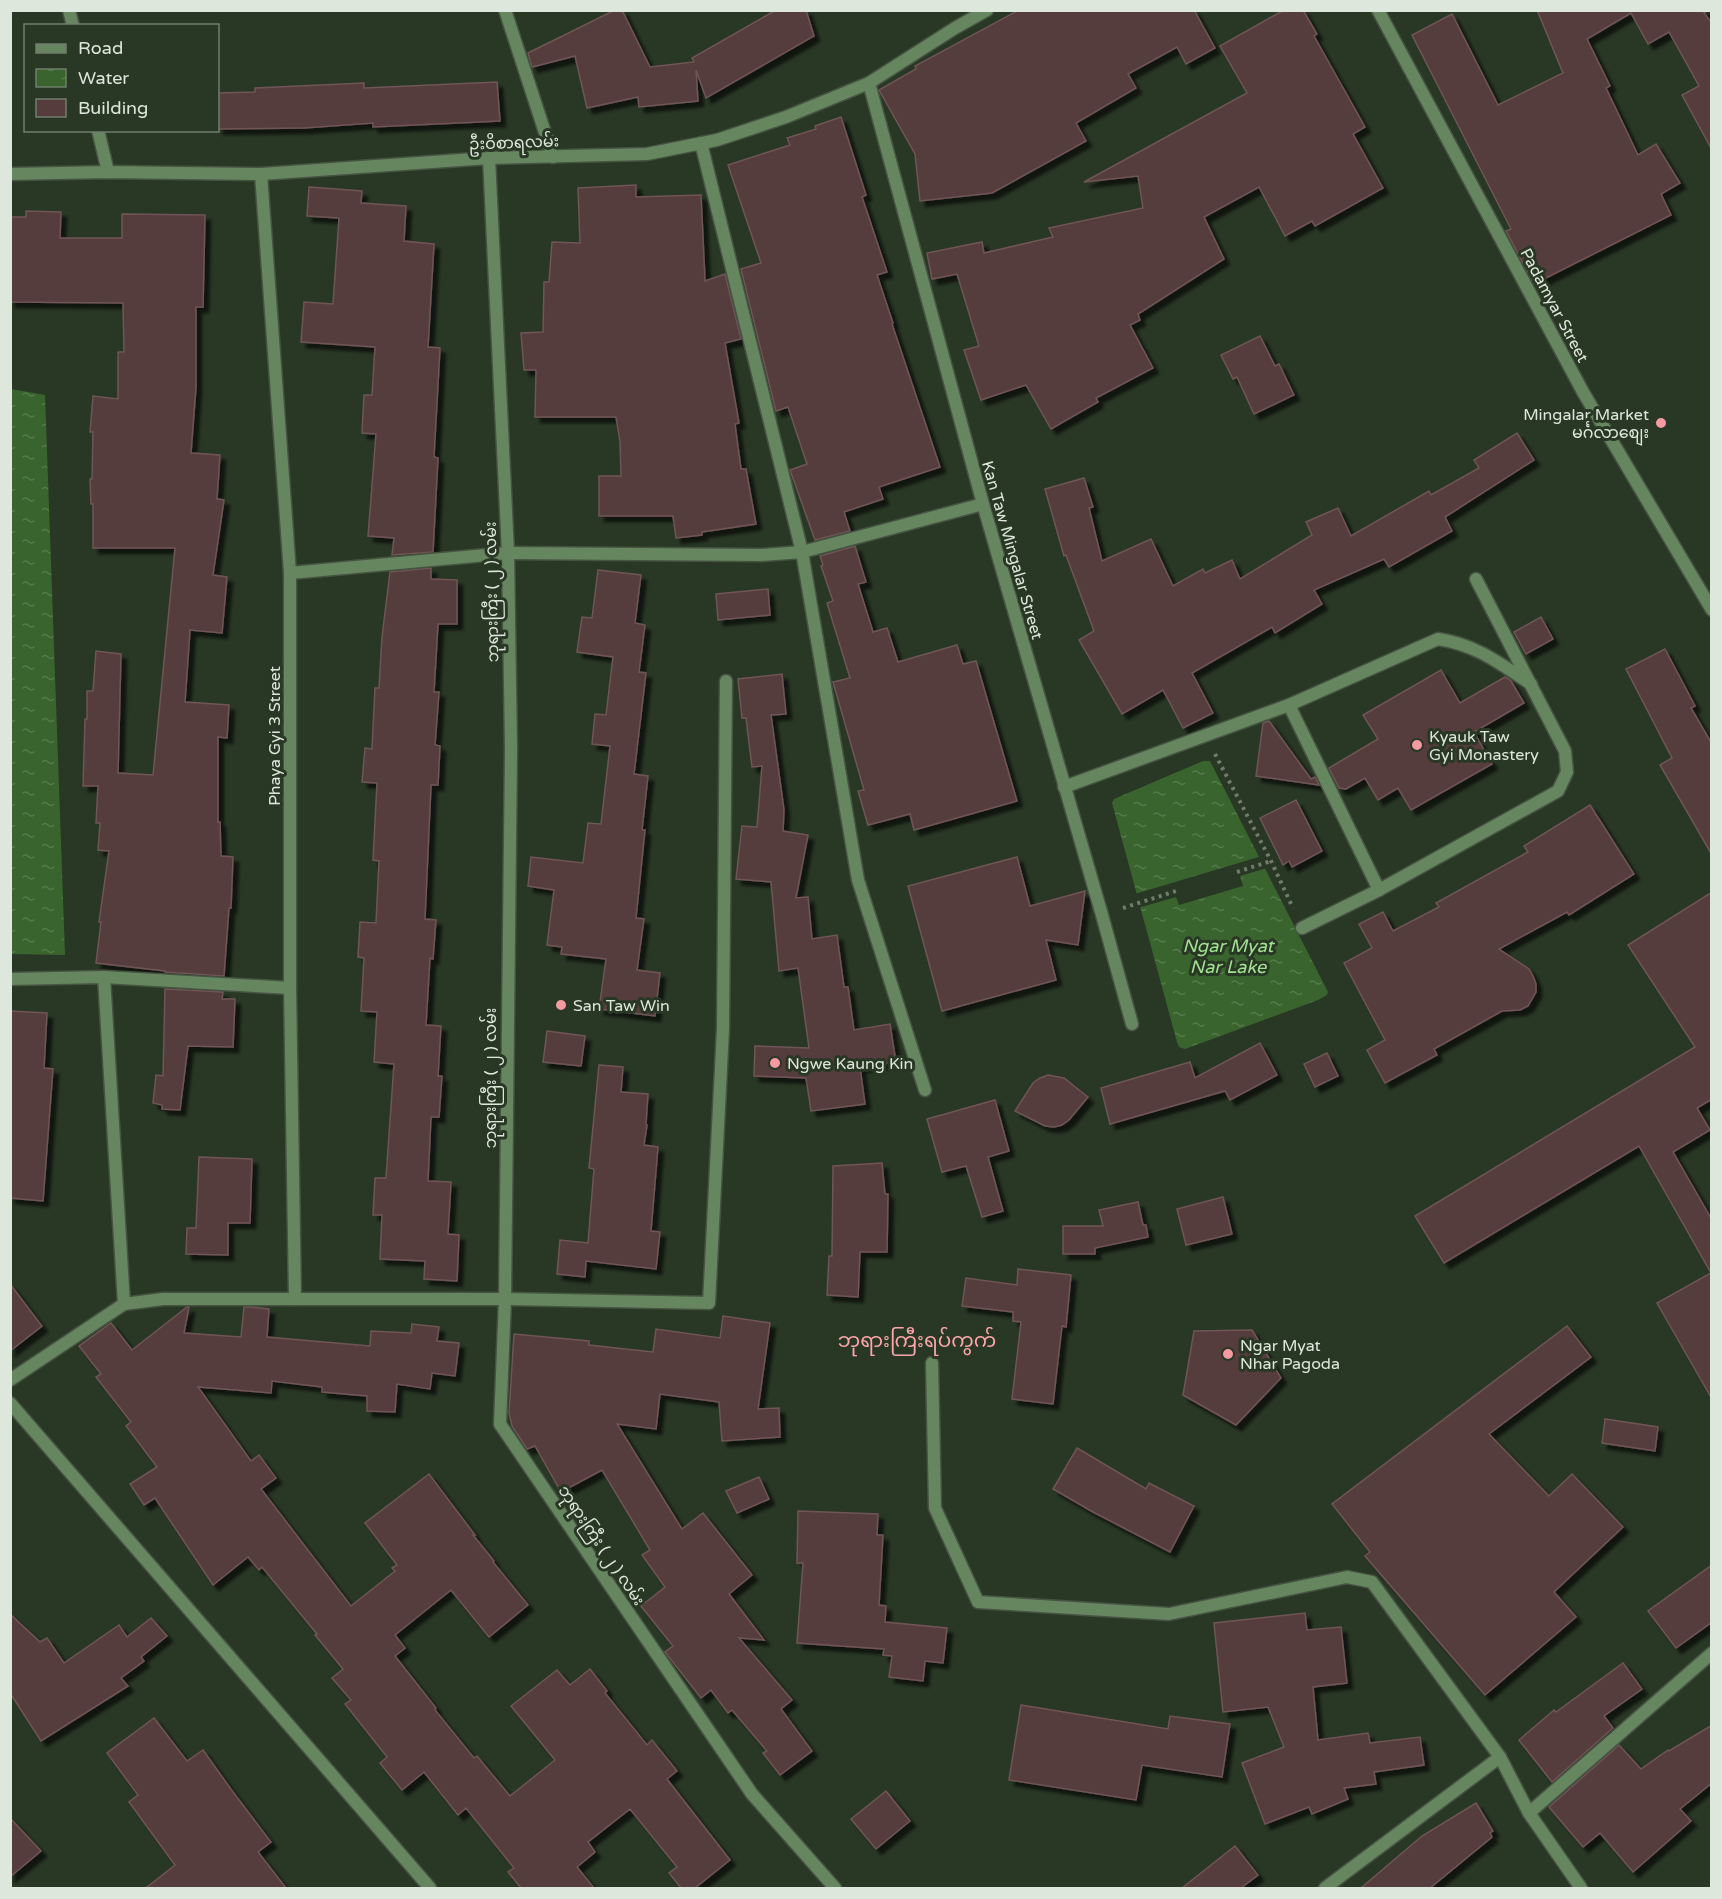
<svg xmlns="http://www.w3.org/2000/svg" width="1722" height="1899" font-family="'Varela Round','Noto Sans Myanmar',sans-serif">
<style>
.water{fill:url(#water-ripples)}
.pier{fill:#293725}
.building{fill:#563c3d;stroke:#705556;stroke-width:1.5;filter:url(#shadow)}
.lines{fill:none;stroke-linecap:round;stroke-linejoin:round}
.service-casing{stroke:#465342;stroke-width:15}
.minor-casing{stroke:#465342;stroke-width:15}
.tertiary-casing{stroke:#465342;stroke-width:15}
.path{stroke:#707c6c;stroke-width:4;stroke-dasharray:3 4.5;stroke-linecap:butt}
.service{stroke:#65865e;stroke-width:12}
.minor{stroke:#65865e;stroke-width:12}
.tertiary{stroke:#65865e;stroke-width:12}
.poi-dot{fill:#f49aa0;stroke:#293725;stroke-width:2}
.labels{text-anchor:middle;stroke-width:6;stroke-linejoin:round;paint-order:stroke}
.street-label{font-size:16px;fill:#dee7db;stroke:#293725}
.poi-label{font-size:16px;fill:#dee7db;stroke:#293725;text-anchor:start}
.water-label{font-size:18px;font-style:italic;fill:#a1e191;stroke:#293725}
.quarter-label{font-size:20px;fill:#faa6aa;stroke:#293725}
</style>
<defs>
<pattern id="water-ripples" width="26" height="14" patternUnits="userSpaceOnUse" patternTransform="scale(1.5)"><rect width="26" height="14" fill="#39642e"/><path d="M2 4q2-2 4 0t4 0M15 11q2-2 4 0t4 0" fill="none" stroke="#557a4c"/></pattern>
<filter id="shadow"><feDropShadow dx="5.5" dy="5.5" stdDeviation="1.5" flood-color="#0009"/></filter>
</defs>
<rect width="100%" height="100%" fill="#293725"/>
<g class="water">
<polygon points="11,389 45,395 65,955 11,954"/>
<polygon points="1203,761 1210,761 1328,992 1327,995 1318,1000 1185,1049 1179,1047 1177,1042 1112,803 1114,799"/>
</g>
<polygon class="pier" points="1262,856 1267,868 1240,876 1243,886 1179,905 1176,897 1138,908 1135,894"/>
<g class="building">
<polygon points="615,10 622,10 650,67 694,62 692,58 776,10 806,10 814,36 706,98 696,70 698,101 639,107 638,97 587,108 575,56 532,67 528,53"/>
<polygon points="1019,10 1194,10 1215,48 1186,64 1177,47 1128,74 1136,88 1076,123 1086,141 992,193 920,201 915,154 879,90 916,69 915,66"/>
<polygon points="1284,10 1303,10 1317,34 1314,36 1365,127 1353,134 1383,188 1315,226 1312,221 1285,236 1259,187 1204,217 1224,259 1138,314 1140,320 1130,325 1153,368 1096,398 1098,402 1051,429 1026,385 981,400 964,350 979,346 957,274 932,279 927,253 982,242 984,253 1053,237 1049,228 1143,208 1138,176 1084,182 1247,93 1220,46"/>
<polygon points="1537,10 1709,10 1704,13 1712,23 1712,150 1682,95 1699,86 1669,32 1648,44 1631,13 1587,39 1610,86 1606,88 1638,155 1656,144 1680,183 1661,194 1671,215 1534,284 1506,231 1511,229 1412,35 1452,14 1498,105 1563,73"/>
<polygon points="497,82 500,121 373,127 373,123 304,128 218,129 218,93 255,92 255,88 364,83 364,88"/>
<polygon points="841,117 866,195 862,197 887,272 877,275 893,323 892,324 940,467 879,487 883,499 844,512 850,531 815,540 790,470 807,464 788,407 776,411 741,269 761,263 728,165 790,145 787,138 816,129 815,126"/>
<polygon points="636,185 636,197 701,195 705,281 725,274 741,339 725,343 739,423 735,424 741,469 746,469 756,524 702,532 702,535 676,538 673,516 599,516 599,476 621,476 620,442 616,417 535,417 536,370 524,370 521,333 543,332 544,282 549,282 552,242 580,243 578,188"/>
<polygon points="309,187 362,191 361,203 406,206 404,241 434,244 428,347 440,348 434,457 438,458 433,552 392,555 394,538 368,536 376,434 362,433 364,395 372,395 375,347 301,342 304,302 333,304 339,218 307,216"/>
<polygon points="26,211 61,212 60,238 122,238 122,214 205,215 203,307 196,307 196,387 191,453 220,455 217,499 224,500 213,575 227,577 222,633 190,630 185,702 229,705 227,738 218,737 218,822 220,822 221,856 233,857 231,908 229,908 224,976 165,972 165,971 96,963 101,922 99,922 109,851 98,850 100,823 96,823 98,786 83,786 85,719 87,719 87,691 93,691 96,651 121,654 118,773 153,775 175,548 93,548 93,504 91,504 90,479 92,479 93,432 90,432 93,396 118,399 118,352 124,352 123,303 10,302 10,217 26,217"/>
<polygon points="1260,336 1275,366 1279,364 1294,395 1254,414 1237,377 1233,379 1221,355"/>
<polygon points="1517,433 1534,460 1445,517 1452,531 1389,567 1384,559 1314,590 1322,604 1275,633 1272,627 1192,673 1213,713 1183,728 1163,690 1122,714 1079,640 1094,631 1066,555 1064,556 1045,489 1084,478 1093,507 1089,508 1102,561 1151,539 1173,586 1203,569 1205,573 1232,560 1240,579 1312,535 1306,522 1338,508 1351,536 1429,491 1431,495 1479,468 1474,460"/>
<polygon points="855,546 866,582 858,584 873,632 887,628 898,662 957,645 963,664 976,661 1017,801 914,830 910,814 868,825 858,791 864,790 833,682 850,678 827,603 833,601 821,566 823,565 820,556"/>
<polygon points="431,568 431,579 457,580 457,624 438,624 434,692 439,692 435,745 440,746 438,785 431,785 425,919 436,920 433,959 430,958 426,1025 441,1026 438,1076 442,1076 439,1117 431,1117 428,1181 451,1182 448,1234 459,1235 457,1281 424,1279 425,1261 380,1259 382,1215 373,1215 375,1178 386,1178 394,1064 374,1062 377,1012 361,1011 364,958 358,957 360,922 376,923 379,861 373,860 377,783 362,782 365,748 372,749 375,688 379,688 382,637 390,572"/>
<polygon points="598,570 641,575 635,623 645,625 639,672 646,673 634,774 648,776 642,830 645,830 636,918 644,919 637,970 660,973 655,1016 599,1009 606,959 561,954 562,947 547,945 554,890 528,886 531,857 583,863 588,823 601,824 610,746 592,744 595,714 606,715 613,657 577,652 582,617 592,618"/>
<polygon points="768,589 770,615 718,620 716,594"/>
<polygon points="1541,617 1553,639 1526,654 1514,632"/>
<polygon points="1665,649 1695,706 1691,708 1712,744 1712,855 1660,765 1672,758 1626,669"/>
<polygon points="1441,670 1460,703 1505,677 1511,681 1524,703 1474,732 1492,764 1411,810 1398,788 1378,800 1365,778 1346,789 1339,788 1329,768 1378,739 1363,715"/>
<polygon points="782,674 786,714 771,715 784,810 783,831 808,835 796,898 808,897 812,939 837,935 844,987 848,987 854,1030 890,1024 896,1062 860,1067 865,1104 811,1111 806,1078 754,1076 755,1046 809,1048 798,968 779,971 771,882 736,879 742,826 757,827 762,766 752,767 746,718 742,718 738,679"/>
<polygon points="1269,721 1311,779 1315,777 1319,785 1256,776 1263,723"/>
<polygon points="1296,800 1322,851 1292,867 1289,861 1283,865 1260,818"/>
<polygon points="1590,805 1634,874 1569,915 1567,912 1499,949 1529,969 1533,976 1536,984 1536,992 1528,1006 1520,1010 1502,1011 1434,1049 1437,1055 1385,1083 1367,1050 1385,1040 1344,963 1372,948 1359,924 1383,912 1393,931 1439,907 1436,903 1528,852 1524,846"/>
<polygon points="1017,857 1030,906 1085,891 1078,945 1046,940 1056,980 942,1011 908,886"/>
<polygon points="1712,892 1712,1099 1697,1108 1710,1130 1673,1152 1712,1220 1712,1399 1657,1303 1711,1273 1639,1146 1444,1263 1415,1216 1695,1047 1628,945"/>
<polygon points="165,989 223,992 222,999 235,999 233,1047 188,1046 180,1110 162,1109 162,1105 153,1103 156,1075 163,1076"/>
<polygon points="10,1011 47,1013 44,1068 53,1069 43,1201 10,1198"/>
<polygon points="547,1031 585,1036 581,1066 543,1062"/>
<polygon points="1260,1043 1277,1075 1230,1100 1225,1091 1110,1124 1101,1088 1190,1062 1195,1078"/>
<polygon points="1327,1053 1338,1076 1315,1087 1304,1064"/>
<polygon points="599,1065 623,1067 621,1092 648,1094 646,1124 647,1125 644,1145 658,1147 651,1231 660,1232 656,1269 586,1261 585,1277 557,1274 560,1240 588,1243 594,1169 589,1168"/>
<polygon points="1048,1075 1064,1078 1088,1097 1069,1120 1062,1125 1054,1127 1045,1126 1015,1111 1033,1083 1040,1078"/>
<polygon points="995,1100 1009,1151 988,1157 1003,1211 982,1217 966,1166 942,1172 927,1119"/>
<polygon points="199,1157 252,1159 250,1223 228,1223 228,1255 186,1254 187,1228 196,1228"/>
<polygon points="882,1163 885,1194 888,1194 887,1252 860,1252 858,1297 827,1295 829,1256 832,1256 833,1166"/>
<polygon points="1223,1197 1232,1234 1186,1245 1177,1209"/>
<polygon points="1138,1202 1143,1225 1146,1225 1148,1237 1095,1248 1095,1254 1063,1254 1063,1226 1103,1226 1099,1210"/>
<polygon points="1018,1269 1071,1275 1066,1327 1062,1326 1053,1404 1012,1399 1021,1322 1013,1321 1013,1312 962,1306 966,1278 1017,1285"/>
<polygon points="10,1284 42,1326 10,1351"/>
<polygon points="187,1307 189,1307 184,1333 241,1337 244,1307 251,1307 269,1309 267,1337 370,1346 371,1331 411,1333 412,1324 439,1327 437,1341 459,1343 455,1376 432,1373 430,1389 397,1384 395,1412 367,1411 367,1396 322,1392 322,1387 272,1381 271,1393 198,1387 251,1461 259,1455 276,1478 261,1489 351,1606 395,1571 392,1568 397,1565 365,1523 429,1474 475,1535 473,1535 494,1561 493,1562 528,1605 489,1637 451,1590 395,1635 405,1648 395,1656 436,1708 435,1710 474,1758 477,1756 510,1796 555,1760 511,1706 557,1670 570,1685 590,1669 607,1691 605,1693 647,1745 652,1740 677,1771 667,1779 730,1860 695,1888 681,1888 669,1873 677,1867 630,1809 588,1842 595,1852 577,1867 594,1888 521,1888 508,1872 514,1868 466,1808 458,1815 424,1772 402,1790 380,1763 387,1757 345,1704 351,1700 332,1678 343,1669 315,1635 317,1634 262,1567 259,1570 248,1557 213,1585 155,1498 144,1505 130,1484 157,1467 126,1426 131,1422 96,1377 101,1374 79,1346 111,1323 132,1350"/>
<polygon points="723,1316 770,1323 758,1409 779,1408 780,1437 722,1441 719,1402 660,1394 656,1429 617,1424 682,1529 703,1513 752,1575 729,1594 764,1640 739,1638 792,1700 781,1709 812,1751 780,1775 763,1753 767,1751 732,1710 728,1713 711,1690 701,1698 665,1652 673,1646 641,1606 665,1587 642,1555 650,1550 602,1470 561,1492 535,1446 527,1449 512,1426 509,1413 514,1334 589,1341 589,1345 653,1352 656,1329 720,1338"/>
<polygon points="1567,1326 1591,1357 1489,1434 1549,1496 1572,1474 1623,1527 1554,1592 1576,1617 1485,1695 1365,1556 1370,1552 1332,1504"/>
<polygon points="1252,1330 1281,1378 1236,1425 1183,1395 1194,1331"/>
<polygon points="1605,1419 1658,1427 1655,1451 1602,1443"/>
<polygon points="1077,1448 1146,1489 1149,1483 1194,1506 1170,1552 1093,1512 1053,1489"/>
<polygon points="759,1477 769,1499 737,1513 726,1491"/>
<polygon points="798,1511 878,1514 877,1535 883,1535 879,1605 886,1606 885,1622 947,1628 943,1663 925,1661 923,1681 889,1677 892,1656 883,1655 884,1649 797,1643 803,1563 797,1563"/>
<polygon points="1712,1565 1712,1622 1676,1648 1648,1611"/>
<polygon points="1305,1613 1307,1630 1341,1627 1347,1683 1313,1687 1318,1740 1368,1733 1370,1743 1420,1737 1424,1765 1374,1772 1376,1784 1344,1788 1348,1799 1312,1814 1309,1807 1265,1824 1242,1763 1284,1747 1268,1707 1223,1712 1214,1623"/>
<polygon points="10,1614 40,1642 47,1638 64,1663 119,1625 127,1637 151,1618 167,1636 141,1657 144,1661 121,1678 128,1686 41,1741 10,1693"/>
<polygon points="1623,1663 1642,1689 1604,1716 1613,1728 1552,1782 1519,1740 1554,1710 1556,1712"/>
<polygon points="1021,1705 1168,1729 1170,1716 1230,1724 1222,1777 1142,1765 1136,1800 1009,1780"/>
<polygon points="154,1718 187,1761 203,1750 233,1792 271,1842 258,1852 286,1888 146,1888 175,1865 129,1802 138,1795 107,1753"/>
<polygon points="1712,1725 1712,1783 1680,1809 1691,1821 1633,1872 1600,1833 1583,1847 1549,1807 1619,1745 1641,1769 1668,1750 1669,1751"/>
<polygon points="886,1791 910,1821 876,1849 851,1819"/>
<polygon points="1476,1803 1493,1831 1490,1833 1492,1837 1430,1888 1361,1888 1422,1836"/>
<polygon points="10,1818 41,1851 10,1877"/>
<polygon points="1235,1846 1258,1875 1241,1888 1182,1888"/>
</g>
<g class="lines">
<g class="service-casing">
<polyline id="service" points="932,1363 935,1508 978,1602 1169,1614 1347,1577 1372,1582 1500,1757"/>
</g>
<g class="minor-casing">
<g id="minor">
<polyline points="69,10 73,26"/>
<polyline points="505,10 553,157"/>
<polyline points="1378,10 1583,392 1712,610"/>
<polyline points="869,83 983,504 1102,915 1132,1024"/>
<polyline points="98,130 108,172"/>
<polyline points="701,143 802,552 858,880 925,1090"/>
<polyline points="489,158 508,553 511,749 505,1299 500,1424 752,1794 835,1888"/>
<polyline points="261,174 290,573 290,988 295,1299"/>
<polyline points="290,573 508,553 761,555 802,552 983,504"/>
<polyline points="1064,787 1289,705"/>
<path d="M1379 890 1289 705 1438 639C1477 645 1499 663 1531 684"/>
<polyline points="1302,928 1379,890 1558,791 1567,772 1565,751 1476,579"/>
<polyline points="104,977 124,1304"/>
<polyline points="10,979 104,977 290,988"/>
<polyline points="10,1380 124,1304 163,1299 505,1299 709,1303 723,1029 726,681"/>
<polyline points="10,1403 430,1888"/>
<polyline points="1529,1813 1712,1653"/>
<polyline points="1325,1888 1500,1757 1529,1813 1581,1888"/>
</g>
</g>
<g class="tertiary-casing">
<polyline id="tertiary" points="10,174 108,172 261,174 489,158 647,154 717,140 786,117 869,83 955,28 987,10"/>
</g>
<g class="path">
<polyline points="1215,754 1271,861 1293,908"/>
<polyline points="1237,872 1271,861"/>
<polyline points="1123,908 1176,891"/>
</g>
<use href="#service" class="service"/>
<use href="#minor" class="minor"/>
<use href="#tertiary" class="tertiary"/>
</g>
<g class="poi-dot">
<circle cx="1661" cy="423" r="6"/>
<circle cx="1417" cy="745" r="6"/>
<circle cx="561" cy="1005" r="6"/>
<circle cx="775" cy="1063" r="6"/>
<circle cx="1228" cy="1354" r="6"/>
</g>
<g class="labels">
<g class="street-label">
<text transform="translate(514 142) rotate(-2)" y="6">ဦးဝိစာရလမ်း</text>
<text transform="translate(1555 305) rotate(62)" y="6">Padamyar Street</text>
<text transform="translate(1013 550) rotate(74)" y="6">Kan Taw Mingalar Street</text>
<text transform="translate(491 592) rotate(-91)" y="6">ဘုရားကြီး ( ၂ ) လမ်း</text>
<text transform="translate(274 736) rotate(-90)" y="6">Phaya Gyi 3 Street</text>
<text transform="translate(490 1078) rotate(-90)" y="6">ဘုရားကြီး ( ၂ ) လမ်း</text>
<text transform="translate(602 1545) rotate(56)" y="6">ဘုရားကြီး ( ၂ ) လမ်း</text>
</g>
<g class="poi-label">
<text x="1649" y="420" text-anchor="end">Mingalar Market<tspan x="1649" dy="18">မင်္ဂလာစျေး</tspan></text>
<text x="1429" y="742">Kyauk Taw<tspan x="1429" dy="18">Gyi Monastery</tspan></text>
<text x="573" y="1011">San Taw Win</text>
<text x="787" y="1069">Ngwe Kaung Kin</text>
<text x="1240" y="1351">Ngar Myat<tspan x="1240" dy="18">Nhar Pagoda</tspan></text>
</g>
<g class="water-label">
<text x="1228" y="952">Ngar Myat<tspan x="1228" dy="21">Nar Lake</tspan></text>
</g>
<g class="quarter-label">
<text x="917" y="1347">ဘုရားကြီးရပ်ကွက်</text>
</g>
</g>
<rect width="1722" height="1899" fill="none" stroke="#dee7db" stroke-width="24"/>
<rect x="24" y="24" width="195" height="108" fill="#293725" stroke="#717d6e" stroke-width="1.5"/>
<rect x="36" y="44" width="30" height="9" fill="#65865e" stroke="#717d6e" stroke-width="1.5"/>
<text x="78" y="54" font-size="18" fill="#dee7db">Road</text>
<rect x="36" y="69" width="30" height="18" fill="url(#water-ripples)" stroke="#717d6e" stroke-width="1.5"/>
<text x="78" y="84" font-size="18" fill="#dee7db">Water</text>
<rect x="36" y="99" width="30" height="18" fill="#563c3d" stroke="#717d6e" stroke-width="1.5"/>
<text x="78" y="114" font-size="18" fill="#dee7db">Building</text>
</svg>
